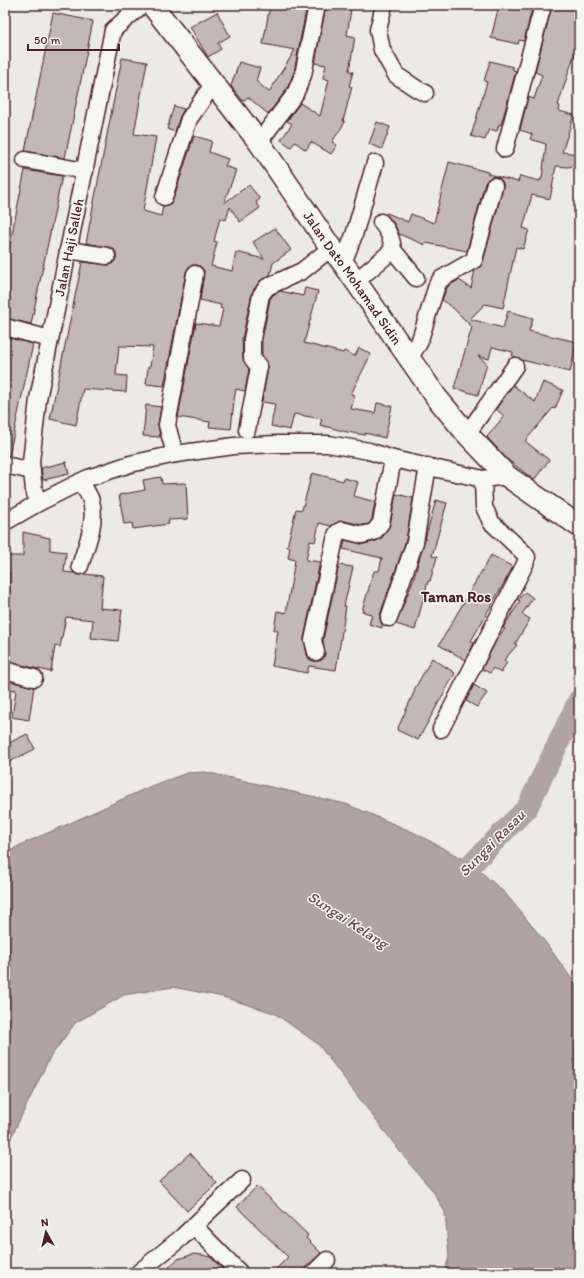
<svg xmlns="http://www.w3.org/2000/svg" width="584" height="1278" font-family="Itim,sans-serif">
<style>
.water{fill:#b1a2a3;stroke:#886e73}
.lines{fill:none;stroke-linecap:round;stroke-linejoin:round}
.river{stroke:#b1a2a3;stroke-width:22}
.building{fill:#c4b7b7;stroke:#4a1f2b}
.minor-casing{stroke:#4a1f2b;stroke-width:19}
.major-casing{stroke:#4a1f2b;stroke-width:24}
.minor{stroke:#f6f6f2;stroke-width:16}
.major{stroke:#f6f6f2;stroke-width:21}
.labels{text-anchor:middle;stroke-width:3;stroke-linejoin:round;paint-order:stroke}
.street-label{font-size:14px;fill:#4a1f2b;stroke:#f6f6f2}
.neighbourhood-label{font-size:15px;font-weight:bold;fill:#4a1f2b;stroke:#f6f6f2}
.water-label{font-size:15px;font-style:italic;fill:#6e4d55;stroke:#f6f6f2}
</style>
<rect width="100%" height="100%" fill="#ece9e6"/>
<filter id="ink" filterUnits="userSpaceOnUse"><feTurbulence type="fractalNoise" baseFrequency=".025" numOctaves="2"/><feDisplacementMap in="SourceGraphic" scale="8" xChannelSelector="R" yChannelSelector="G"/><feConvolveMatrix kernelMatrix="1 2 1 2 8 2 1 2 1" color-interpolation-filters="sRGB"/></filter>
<g filter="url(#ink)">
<polygon class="water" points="205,772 346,804 413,832 472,864 505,893 546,943 579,989 579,1273 444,1273 449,1257 445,1212 433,1191 408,1162 318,1044 274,1013 223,997 173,987 124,995 75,1023 49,1059 5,1150 5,854 22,844 66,825 151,786 187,773"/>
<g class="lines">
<polyline class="river" points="450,886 527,808 579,700"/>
</g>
<g class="building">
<polygon points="270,5 307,5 294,72 287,89 268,114 248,97 243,101 231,86 239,62 260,68 256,81 269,92 295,50 263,44"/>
<polygon points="499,5 533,5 524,41 519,40 518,44 491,38"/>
<polygon points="552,5 579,5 579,40 558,105 560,106 559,111 574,115 562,152 579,154 579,165 568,167 556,166 550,199 532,195 523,228 529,230 523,249 516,247 503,308 485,304 470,319 503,328 508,311 533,318 529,331 577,342 570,372 522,360 516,357 512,357 513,352 492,347 489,359 478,356 487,364 478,395 454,388 472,327 453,308 442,300 448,286 459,280 471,288 475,270 479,268 483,262 503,188 503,183 501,180 497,177 492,177 488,179 485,183 467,251 426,243 425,245 399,234 394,223 386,214 387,213 408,222 411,214 434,223 449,162 488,172 488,174 518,182 520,176 540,181 540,179 542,179 546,144 530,139 532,134 520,130 528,97 534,99 542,75 535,72"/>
<polygon points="326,6 351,9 347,35 355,37 349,71 353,72 349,86 352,87 343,121 345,122 332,142 337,145 331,154 311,142 306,150 295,142 291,147 281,140 292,124 287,121 300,103 320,116 329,80 323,78 326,65 315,63"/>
<polygon points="217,12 230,36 218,43 221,49 208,57 190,27"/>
<polygon points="53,13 93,21 65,158 25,151"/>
<polygon points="122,58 147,62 134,134 156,137 143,211 161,216 163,206 171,204 173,200 194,136 212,141 209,152 228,159 225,166 236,170 224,203 249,185 260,199 256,202 260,208 240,222 230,207 226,220 220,218 214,241 217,242 211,266 232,271 236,252 264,259 253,242 275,228 291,250 273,263 270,275 260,281 252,293 242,339 243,358 249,369 245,391 236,389 234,400 231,429 209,427 210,422 178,417 196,323 219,326 223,309 220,308 221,305 200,300 204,271 201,267 196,265 192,265 188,268 186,272 164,386 146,384 148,367 150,367 153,347 119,346 116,375 127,376 126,392 83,389 76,425 50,419 82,262 110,265 114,262 116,258 116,252 113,248 86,243"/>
<polygon points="490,61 513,67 513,70 516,71 501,125 499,124 497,131 489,129 485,140 471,136 487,82 484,81"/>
<polygon points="174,106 184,109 180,116 175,132 167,129"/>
<polygon points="377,122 390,127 382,149 369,144"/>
<polygon points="25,170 62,176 31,324 5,318 5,268"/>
<polygon points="305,288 318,291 304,343 343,353 344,351 355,356 359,348 371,354 351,394 355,395 351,409 375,413 377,403 392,406 385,438 365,433 365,435 347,432 320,425 322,419 294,414 290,430 271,426 275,404 262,402 268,368 267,361 262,355 262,340 270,299 273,295 280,291 303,296"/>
<polygon points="5,337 33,344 9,456 5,455"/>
<polygon points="543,382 563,390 555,409 553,408 525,441 549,460 534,480 507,459 487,437 504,416 496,409 513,385 535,402"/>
<polygon points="146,405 161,407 158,424 160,437 143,436"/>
<polygon points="66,462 69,474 43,480 41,468"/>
<polygon points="312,473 343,481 344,478 358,482 354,496 375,502 372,519 369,524 362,525 344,521 338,522 331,526 319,523 315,542 310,541 306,560 320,562 304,638 307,655 309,659 313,661 319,661 323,659 325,654 323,640 339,565 353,567 344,606 346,606 336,670 309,666 307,673 272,666 278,631 274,630 277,611 286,613 295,560 288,558 290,547 287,547 296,509 302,510"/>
<polygon points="161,477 162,484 186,483 188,519 168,520 169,524 133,529 132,523 124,524 119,495 145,490 143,480"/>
<polygon points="396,494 413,498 406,540 380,615 380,620 382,625 382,628 369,624 372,615 362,611 374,571 379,571 382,558 343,549 345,540 364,544 376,541 382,538 390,525"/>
<polygon points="436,500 447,503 432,556 437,557 430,581 428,581 415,630 396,624 414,578"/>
<polygon points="23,532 50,538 50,550 66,552 64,572 74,573 78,575 84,574 103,576 100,608 122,610 118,641 91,638 93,620 66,617 60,647 55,646 51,672 5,661 5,596 9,597 10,573 5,573 5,556 23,556"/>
<polygon points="491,555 513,567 471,641 474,643 466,660 439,645"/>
<polygon points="525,592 533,598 522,614 530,619 515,644 517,645 504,660 507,662 501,673 493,668 490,673 482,669 498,637 505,629 503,628 520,601 518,600"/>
<polygon points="432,658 455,673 418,740 397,730 415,690 414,690"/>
<polygon points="5,680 34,687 29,720 12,717 16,690 8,689 9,683 5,682"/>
<polygon points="474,685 487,693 477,707 466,701"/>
<polygon points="27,734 35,749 5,764 5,745"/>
<polygon points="190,1153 217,1183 187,1211 159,1181"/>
<polygon points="257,1186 308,1235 306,1238 321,1253 307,1266 305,1273 272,1273 288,1257 237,1207"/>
<polygon points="194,1254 202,1255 210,1257 227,1273 164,1273 172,1264 178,1259"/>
</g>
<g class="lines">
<g class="minor-casing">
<g id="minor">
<polyline points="384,5 378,30 382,50 396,75 417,89 425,93"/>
<polyline points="259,142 295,94 303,75 317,5"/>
<polyline points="505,149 543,5"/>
<polyline points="25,160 85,171"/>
<polyline points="164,197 189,119 214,83"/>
<polyline points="68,250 107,256"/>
<polyline points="393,250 416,278"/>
<polyline points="343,263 354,235 375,163"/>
<path d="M356 281 393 250C392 238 388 231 381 222"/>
<polyline points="5,327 50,339"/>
<polyline points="409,358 419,343 437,285 441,279 474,260 494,186"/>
<polyline points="247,430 259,367 252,358 252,339 261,295 267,287 302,271 331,248"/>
<polyline points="467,434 515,366"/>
<polyline points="176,454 173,447 167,425 195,274"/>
<polyline points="5,465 32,471"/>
<path d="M80 482C84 488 90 495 91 501 97 522 86 546 80 566"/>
<path id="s1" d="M38 503 34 490 31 462 38 399 113 30 142 5"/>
<polyline points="5,522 38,503 88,478 130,464 176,454 234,446 277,444 328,444 369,451 393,459 483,479 507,476"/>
<polyline points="389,618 415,542 428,466"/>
<polyline points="316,652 313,640 336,535 338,532 342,530 362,535 374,532 381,523 393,459"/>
<polyline points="5,670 34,678"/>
<polyline points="441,729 525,564 527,557 524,553 491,522 484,507 483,479"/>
<polyline points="194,1226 240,1273"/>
<polyline points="138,1273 182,1237 242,1180"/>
<polyline points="314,1273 327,1260"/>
</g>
</g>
<g class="major-casing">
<g id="major">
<path id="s2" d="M152 5 259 142 331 248 343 263 437 398 467 434 507 476 579 526"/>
</g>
</g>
<use href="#minor" class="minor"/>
<use href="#major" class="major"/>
</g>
</g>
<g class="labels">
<g class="street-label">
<text dy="5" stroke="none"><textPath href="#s1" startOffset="260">Jalan Haji Salleh</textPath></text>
<text dy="5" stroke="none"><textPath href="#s2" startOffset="339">Jalan Dato Mohamad Sidin</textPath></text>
</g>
<g class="neighbourhood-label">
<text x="456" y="602">Taman Ros</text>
</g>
<g class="water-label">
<text transform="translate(492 843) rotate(-45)" y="5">Sungai Rasau</text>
<text transform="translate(348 920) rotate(33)" y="5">Sungai Kelang</text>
</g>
</g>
<rect width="584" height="1278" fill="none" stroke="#f6f6f2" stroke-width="20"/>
<rect x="10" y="10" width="564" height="1258" fill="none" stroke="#4a1f2b" stroke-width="1.5" filter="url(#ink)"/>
<g transform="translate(46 1232) rotate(352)" stroke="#f6f6f2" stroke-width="3" paint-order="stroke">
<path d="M0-3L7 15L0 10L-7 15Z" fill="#4a1f2b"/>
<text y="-6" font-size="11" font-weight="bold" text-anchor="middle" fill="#4a1f2b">N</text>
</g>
<path d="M28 44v6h91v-6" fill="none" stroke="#4a1f2b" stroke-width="2"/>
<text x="34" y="44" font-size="12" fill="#4a1f2b" stroke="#f6f6f2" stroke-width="3" paint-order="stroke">50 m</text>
</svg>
